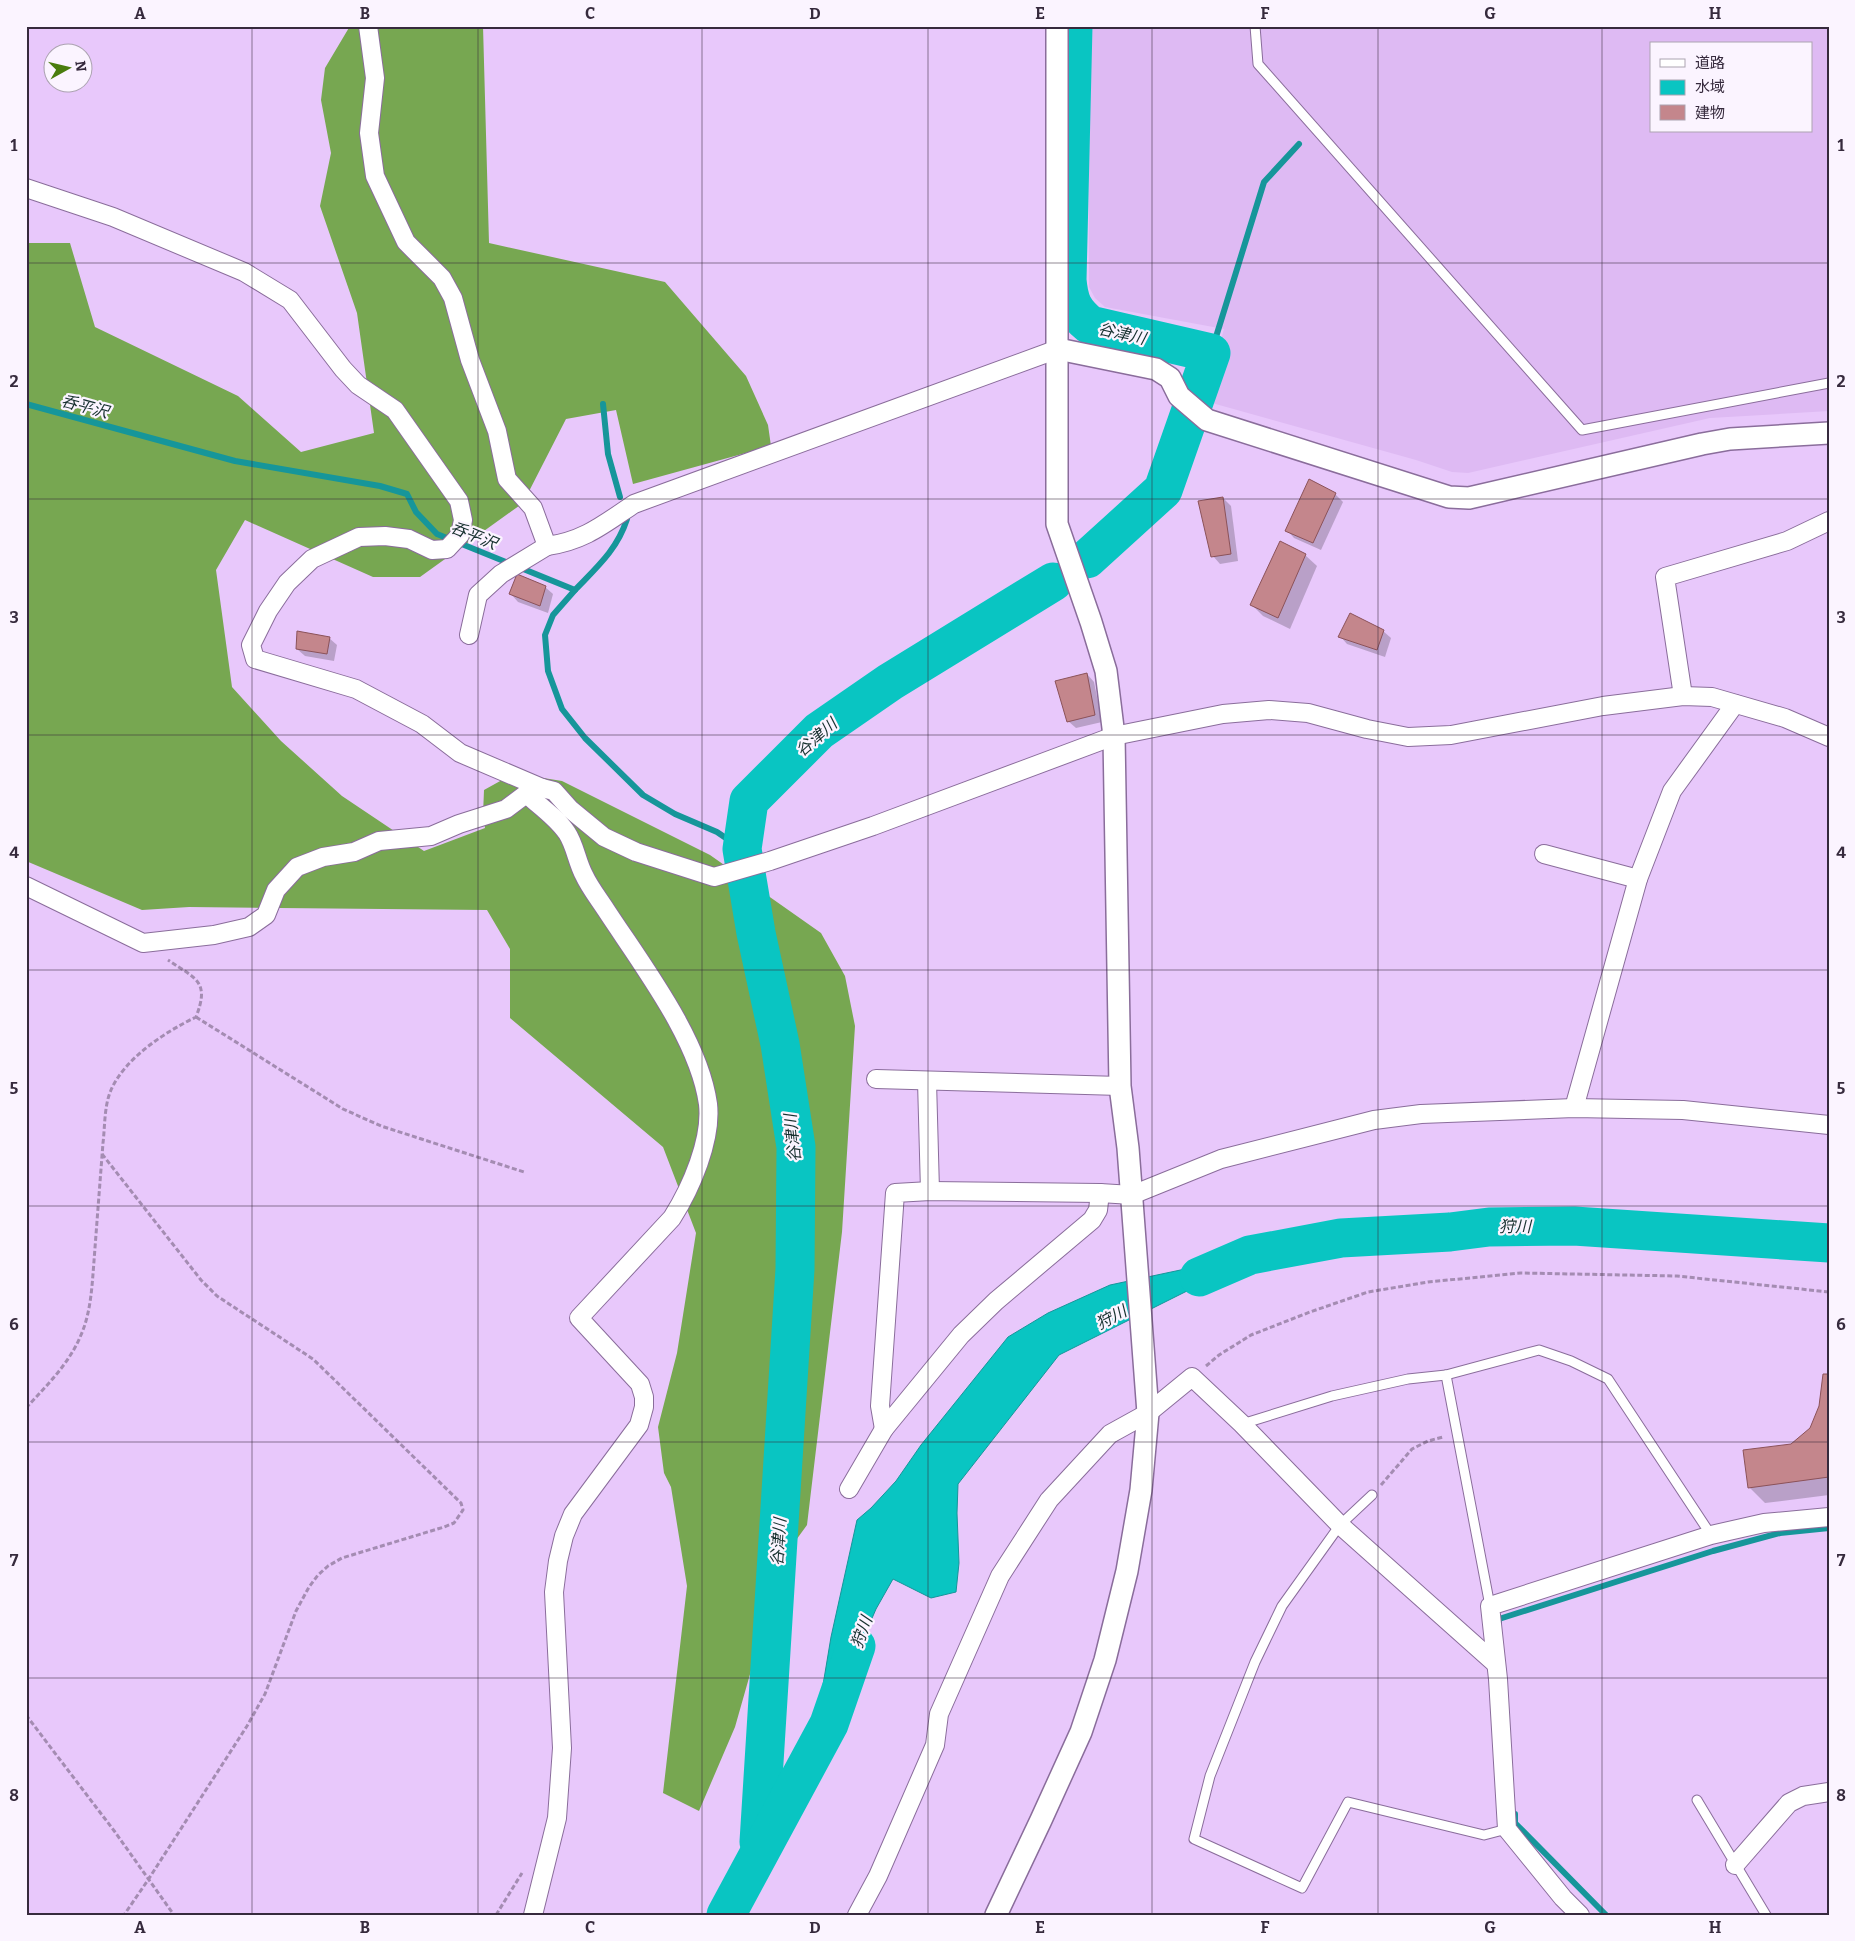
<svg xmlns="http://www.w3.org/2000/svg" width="1855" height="1941" font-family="Bitter,'Noto Sans JP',serif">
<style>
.built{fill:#debaf3;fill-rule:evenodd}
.forest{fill:#77a751}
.water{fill:#09c5c2;stroke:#16969a}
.shadow{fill:#0003}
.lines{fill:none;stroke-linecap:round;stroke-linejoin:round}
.stream{stroke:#16969a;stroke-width:6}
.river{stroke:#09c5c2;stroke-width:39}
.building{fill:#c4868c;stroke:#8b5259}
.service-casing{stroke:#8a6d9b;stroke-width:11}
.minor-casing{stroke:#8a6d9b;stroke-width:20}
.tertiary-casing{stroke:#8a6d9b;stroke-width:24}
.path{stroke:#a48cb2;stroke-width:3;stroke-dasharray:5 2.5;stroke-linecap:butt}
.service{stroke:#fff;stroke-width:9}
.minor{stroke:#fff;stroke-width:18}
.tertiary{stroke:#fff;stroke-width:21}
.grid{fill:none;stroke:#362a3d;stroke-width:1;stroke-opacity:0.55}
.labels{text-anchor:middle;stroke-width:4.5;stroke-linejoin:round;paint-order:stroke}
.water-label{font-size:16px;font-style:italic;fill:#17302f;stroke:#fbf4ff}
.neatline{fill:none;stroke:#362a3d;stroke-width:2}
.grid-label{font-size:16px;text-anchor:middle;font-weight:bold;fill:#362a3d}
</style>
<rect width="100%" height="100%" fill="#e8c8fb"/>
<path class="built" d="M1088 26H1829V411L1710 418 1468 473 1452 472 1416 460 1212 403 1208 394 1209 383 1224 329 1105 307 1095 298 1089 287ZM1651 44H1811V131H1651Z"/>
<polygon class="forest" points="350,26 483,26 489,243 665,282 746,376 768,425 771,446 633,484 616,410 566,419 523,503 420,577 373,577 245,520 216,570 232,687 281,741 342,796 424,851 485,828 483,815 484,790 502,780 531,776 562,781 710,855 821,933 845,976 855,1026 842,1232 807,1525 783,1558 735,1727 699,1811 663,1793 687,1586 671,1487 664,1473 658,1427 677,1353 696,1233 663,1147 510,1018 510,949 487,910 189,907 142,910 26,861 26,243 70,243 95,327 238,396 301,452 374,433 357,313 320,206 331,153 321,100 325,68"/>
<polygon class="water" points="1265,1252 1059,1355 958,1484 957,1513 959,1563 956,1592 931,1598 893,1579 876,1609 819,1741 821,1697 831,1637 857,1520 871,1508 896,1481 921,1445 1008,1337 1048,1313 1110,1285"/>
<g class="shadow">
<polygon points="1335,494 1343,502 1321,550 1294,538 1287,530"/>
<polygon points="1223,498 1231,506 1238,561 1220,564 1213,556"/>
<polygon points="1305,555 1317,566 1290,629 1263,616 1251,604"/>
<polygon points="545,587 553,594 548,613 518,602 511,594"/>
<polygon points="1383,631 1391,638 1385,657 1347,644 1340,636"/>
<polygon points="329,638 337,645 334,661 305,656 297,649"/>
<polygon points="1087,674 1094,682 1102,722 1076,728 1068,721"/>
<polygon points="1829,1376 1829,1495 1765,1503 1749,1487 1811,1429 1821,1406"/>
</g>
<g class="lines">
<g class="stream">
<polyline points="1211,353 1264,182 1299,144"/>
<polyline points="26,404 235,461 380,486 407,494 416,512 437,534 575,590 553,615 545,635 548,671 562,709 585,738 643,795 675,814 717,832 742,849"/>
<polyline points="603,404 608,454 620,497"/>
<path d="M575 590C597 567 617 550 627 519"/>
<polyline points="1499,1624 1499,1619 1713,1551 1780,1533 1829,1528"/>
<polyline points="1515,1814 1515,1823 1606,1915"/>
</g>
<g class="river">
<path d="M1073 26 1067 280C1069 302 1073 311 1090 325L1211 353 1163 490 1087 559"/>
<polyline points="1199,1277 1250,1255 1341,1238 1450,1232 1489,1227 1574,1226 1829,1243"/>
<polyline points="759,1842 795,1269 796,1147 780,1044 756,933 742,849 749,801 819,731 890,682 1053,582"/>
<polyline points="726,1915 829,1724 856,1646"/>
</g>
</g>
<g class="building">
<polygon points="1309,479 1336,493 1313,543 1285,531"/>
<polygon points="1223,497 1231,554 1211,557 1198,501"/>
<polygon points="1280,541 1306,554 1278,618 1250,605"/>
<polygon points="517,574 546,586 540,606 509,594"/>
<polygon points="1350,613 1384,630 1377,650 1338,637"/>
<polygon points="297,631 330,637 327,654 296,649"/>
<polygon points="1087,673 1095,715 1067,722 1055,681"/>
<polygon points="1823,1374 1829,1374 1829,1477 1748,1488 1743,1450 1791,1444 1810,1428 1819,1406"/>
</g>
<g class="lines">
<g class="service-casing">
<g id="service">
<polyline points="1255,26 1258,64 1582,430 1829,383"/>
<polyline points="1446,1375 1490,1606"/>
<polyline points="1242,1424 1332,1396 1408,1379 1446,1375 1539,1350 1571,1361 1608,1379 1711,1535"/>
<polyline points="1372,1495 1340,1525 1282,1606 1255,1662 1210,1776 1194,1839 1302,1888 1348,1802 1484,1835 1507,1829"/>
<polyline points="1697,1800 1766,1915"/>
</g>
</g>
<g class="minor-casing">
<g id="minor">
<path d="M368 26 375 78 369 133 375 176 406 242 442 278 453 298 470 360 497 431 507 479 533 508 547 546C584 541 604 524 634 504L1058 349"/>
<polyline points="26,188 113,217 244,272 290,300 343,369 358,385 395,410 459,501 463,520 460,535 447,549 432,550 409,539 385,536 359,537 312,559 287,583 268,611 251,645 255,659 356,689 422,724 460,753 542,788"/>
<polyline points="469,635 478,595 501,574 547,546"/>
<polyline points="1683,696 1665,577 1787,541 1829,521"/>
<path d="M526 794C540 806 557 818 567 833 575 845 577 862 584 875 590 888 599 899 606 910 642 965 699 1039 708 1104 712 1140 691 1188 672 1218L579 1318 640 1384 644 1397V1407L639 1425 573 1514 564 1536 558 1561 554 1592 562 1748 557 1818 533 1915"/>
<polyline points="1544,854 1638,879"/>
<polyline points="26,886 143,943 214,935 249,927 266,915 276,890 297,867 323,857 354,852 379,841 431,836 459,824 506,809 526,794 542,788 554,791 570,809 604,837 636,852 714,877 770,861 873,826 1114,736 1223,714 1269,710 1308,713 1367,729 1408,737 1451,735 1603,706 1683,696 1712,697 1785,718 1829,737"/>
<polyline points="876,1079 1120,1086"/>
<polyline points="927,1081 930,1191"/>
<polyline points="1574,1108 1638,879 1672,791 1735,704"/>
<polyline points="884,1429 880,1406 895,1193 930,1191 1100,1193 1132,1195 1221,1159 1374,1120 1421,1114 1574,1108 1683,1110 1829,1125"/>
<polyline points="849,1489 884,1429 961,1335 996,1301 1092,1220 1098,1210 1100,1193"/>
<polyline points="1735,1865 1789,1803 1803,1796 1829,1792"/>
<polyline points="857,1915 878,1876 935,1745 939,1714 1000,1576 1049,1500 1110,1434 1148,1413 1192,1377 1242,1424 1340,1525 1496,1664"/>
<polyline points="1580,1915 1563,1898 1507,1829 1498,1679 1490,1606 1711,1535 1764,1523 1829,1517"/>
</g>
</g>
<g class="tertiary-casing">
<g id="tertiary">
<polyline points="1058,349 1156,369 1170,378 1179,396 1207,420 1449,497 1469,498 1702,444 1730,439 1829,433"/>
<polyline points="996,1915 1041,1820 1081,1732 1105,1660 1127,1571 1141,1490 1148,1413 1128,1148 1120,1086 1114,736 1106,671 1091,622 1057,524 1057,26"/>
</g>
</g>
<g class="path">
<polyline points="196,1017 343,1109 381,1126 524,1172"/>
<polyline points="102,1154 201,1280 217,1296 313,1359 461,1503 463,1510 454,1523 444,1527 342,1558 328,1566 318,1575 309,1587 296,1611 265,1694 247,1726 148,1880 124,1915"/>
<polyline points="1206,1366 1219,1355 1251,1335 1310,1312 1368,1292 1428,1282 1521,1273 1677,1276 1829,1292"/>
<path d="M26 1408C47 1385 69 1364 81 1335 91 1312 92 1286 94 1261 97 1221 100 1182 103 1143 105 1127 104 1106 111 1090 125 1058 165 1032 196 1017 210 981 196 979 168 960"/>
<polyline points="1381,1485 1412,1449 1428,1441 1443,1437"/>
<polyline points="26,1715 115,1832 174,1915"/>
<polyline points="496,1915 522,1873"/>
</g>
<use href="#service" class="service"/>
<use href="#minor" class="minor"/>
<use href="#tertiary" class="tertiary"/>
</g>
<path class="grid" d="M252 26V1915M478 26V1915M702 26V1915M928 26V1915M1152 26V1915M1378 26V1915M1602 26V1915M26 263H1829M26 499H1829M26 735H1829M26 970H1829M26 1206H1829M26 1442H1829M26 1678H1829"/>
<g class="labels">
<g class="water-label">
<text transform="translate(1122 333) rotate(13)" y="6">谷津川</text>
<text transform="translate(85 406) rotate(15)" y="6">呑平沢</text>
<text transform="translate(474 535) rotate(22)" y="6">呑平沢</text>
<text transform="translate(816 737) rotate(-41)" y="6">谷津川</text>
<text transform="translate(792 1138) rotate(-96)" y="6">谷津川</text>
<text x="1515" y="1232">狩川</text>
<text transform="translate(1111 1317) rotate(-28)" y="6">狩川</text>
<text transform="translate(778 1542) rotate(-86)" y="6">谷津川</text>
<text transform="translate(861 1632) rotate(-70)" y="6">狩川</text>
</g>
</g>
<rect width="1855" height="1941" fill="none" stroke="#fbf4ff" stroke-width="55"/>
<rect x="1650" y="42" width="162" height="90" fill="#fbf4ff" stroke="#aca3b1"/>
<rect x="1660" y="59" width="25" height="8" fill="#ffffff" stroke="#aca3b1"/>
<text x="1695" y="68" font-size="15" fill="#362a3d">道路</text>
<rect x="1660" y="80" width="25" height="15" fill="#09c5c2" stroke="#aca3b1"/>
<text x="1695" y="92" font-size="15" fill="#362a3d">水域</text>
<rect x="1660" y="105" width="25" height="15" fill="#c4868c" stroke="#aca3b1"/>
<text x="1695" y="118" font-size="15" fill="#362a3d">建物</text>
<g transform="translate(68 68) rotate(82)"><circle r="24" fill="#fbf4ff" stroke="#aca3b1"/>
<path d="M0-4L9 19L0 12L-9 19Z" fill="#4a7d0e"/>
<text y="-8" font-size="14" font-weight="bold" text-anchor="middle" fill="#362a3d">N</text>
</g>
<rect x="28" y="28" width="1800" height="1886" class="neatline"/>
<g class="grid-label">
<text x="140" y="19">A</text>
<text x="365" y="19">B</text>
<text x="590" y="19">C</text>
<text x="815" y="19">D</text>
<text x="1040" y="19">E</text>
<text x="1265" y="19">F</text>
<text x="1490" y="19">G</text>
<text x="1715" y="19">H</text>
<text x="14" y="151">1</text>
<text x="1841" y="151">1</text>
<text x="14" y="387">2</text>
<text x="1841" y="387">2</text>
<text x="14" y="623">3</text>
<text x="1841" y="623">3</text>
<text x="14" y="858">4</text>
<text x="1841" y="858">4</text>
<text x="14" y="1094">5</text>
<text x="1841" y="1094">5</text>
<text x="14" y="1330">6</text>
<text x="1841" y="1330">6</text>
<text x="14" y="1566">7</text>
<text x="1841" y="1566">7</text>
<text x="14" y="1801">8</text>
<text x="1841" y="1801">8</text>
<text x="140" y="1933">A</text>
<text x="365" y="1933">B</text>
<text x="590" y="1933">C</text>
<text x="815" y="1933">D</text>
<text x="1040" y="1933">E</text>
<text x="1265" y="1933">F</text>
<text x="1490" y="1933">G</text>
<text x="1715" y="1933">H</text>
</g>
</svg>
